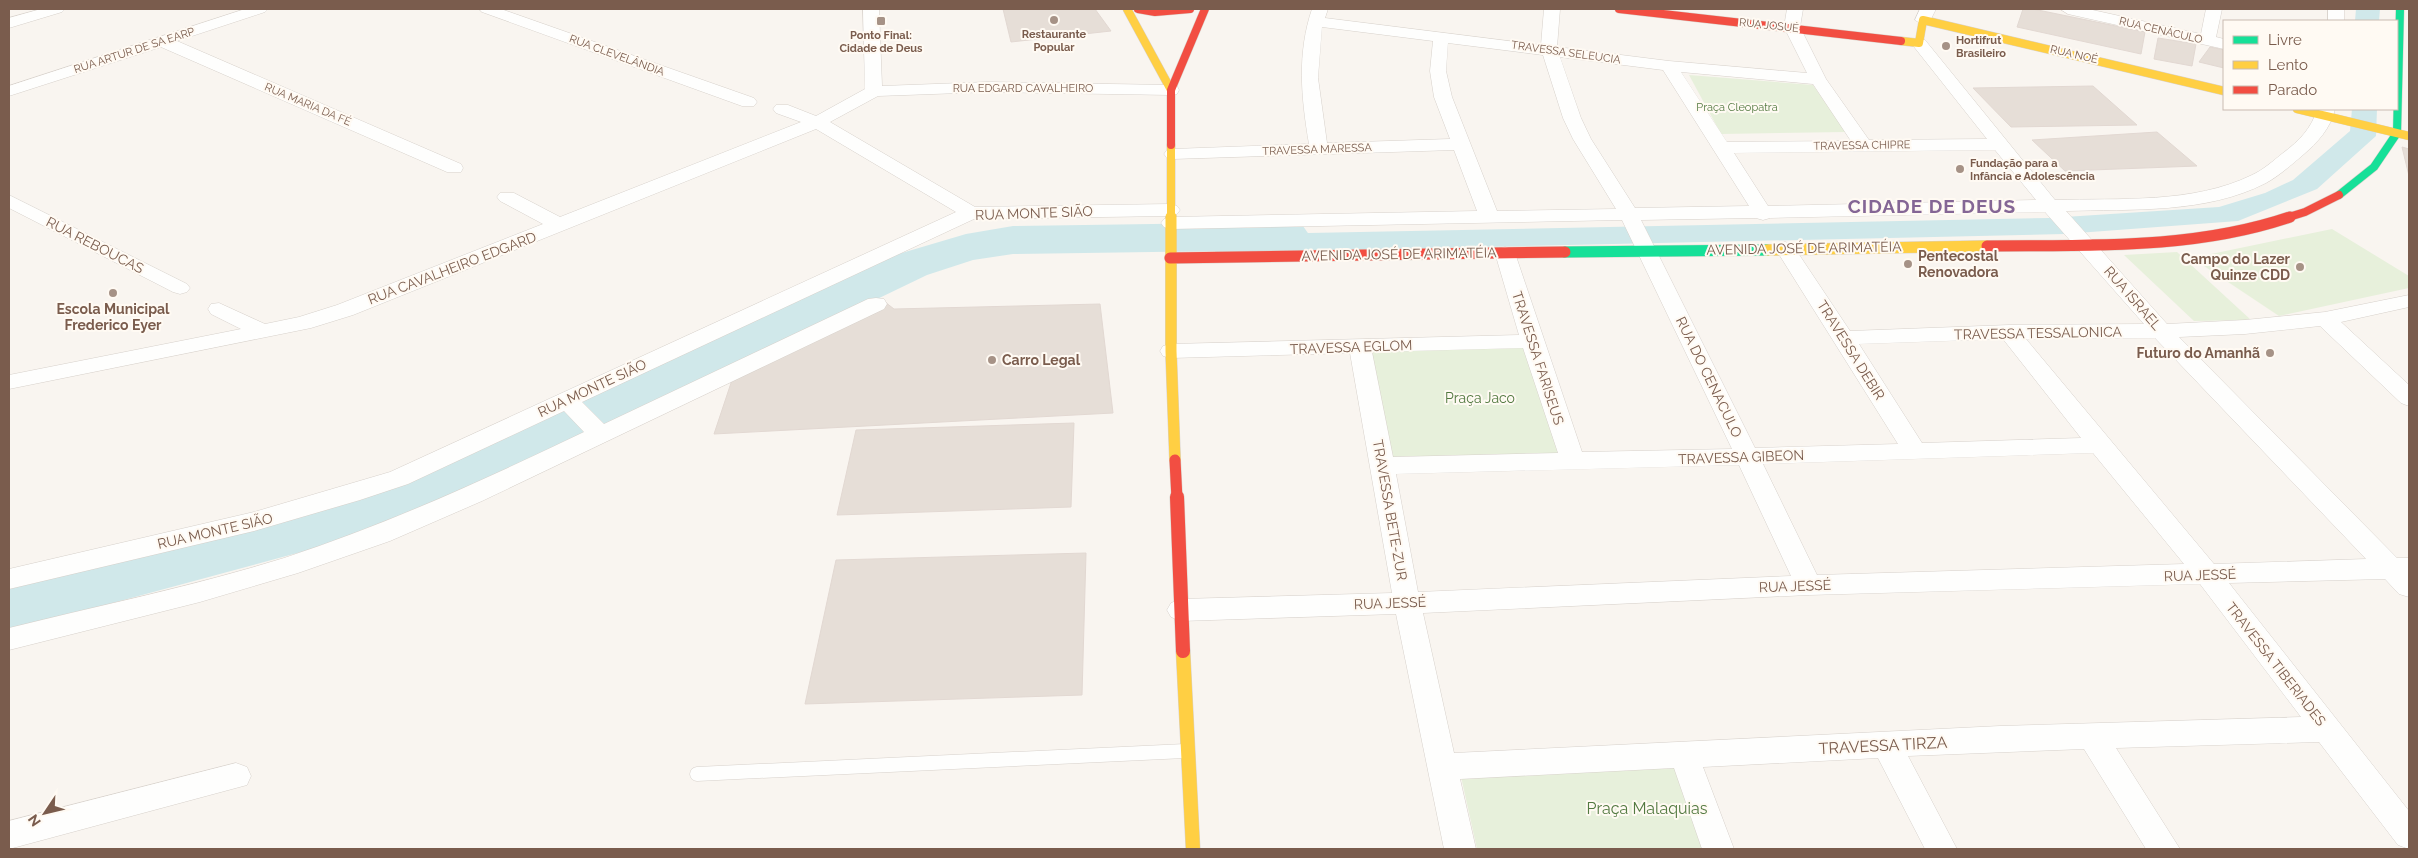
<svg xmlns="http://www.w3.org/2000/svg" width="2418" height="858" font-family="Raleway,sans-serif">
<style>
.green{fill:#e7f0db}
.water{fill:#d0e8ea}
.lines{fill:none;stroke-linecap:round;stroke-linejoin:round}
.river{fill:#d0e8ea;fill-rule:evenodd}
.building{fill:#e6ded7;stroke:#e2d8d2}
.lane-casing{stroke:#d7d1cb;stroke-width:15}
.street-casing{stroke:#d7d1cb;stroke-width:1}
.fast-far1-casing{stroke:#d9d2cb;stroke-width:9}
.fast-casing{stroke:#d9d2cb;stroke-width:12}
.slow-far2-casing{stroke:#d9d2cb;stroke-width:9}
.slow-far1-casing{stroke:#d9d2cb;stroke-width:12}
.slow-casing{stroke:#d9d2cb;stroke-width:15}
.jam-far2-casing{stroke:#d9d2cb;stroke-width:9}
.jam-far1-casing{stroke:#d9d2cb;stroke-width:12}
.jam-casing{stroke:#d9d2cb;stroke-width:15}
.lane{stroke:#fefefd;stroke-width:14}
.street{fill:#fefefd;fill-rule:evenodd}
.fast-far1{stroke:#16e098;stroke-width:8}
.fast{stroke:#16e098;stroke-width:11}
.slow-far2{stroke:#ffcf43;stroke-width:8}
.slow-far1{stroke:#ffcf43;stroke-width:11}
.slow{stroke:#ffcf43;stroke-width:14}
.jam-far2{stroke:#f24e42;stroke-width:8}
.jam-far1{stroke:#f24e42;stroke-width:11}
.jam{stroke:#f24e42;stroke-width:14}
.poi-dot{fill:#a69286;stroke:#fffaf3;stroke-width:2}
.labels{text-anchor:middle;stroke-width:4;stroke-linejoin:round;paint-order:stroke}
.far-street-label{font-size:11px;fill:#7a5c4d;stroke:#fffaf3}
.far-poi-label{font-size:11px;font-weight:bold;fill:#7a5c4d;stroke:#fffaf3}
.far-park-label{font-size:11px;fill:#537a41;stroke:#fffaf3}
.street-label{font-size:14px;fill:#7a5c4d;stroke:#fffaf3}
.poi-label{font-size:14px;font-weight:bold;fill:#7a5c4d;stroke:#fffaf3;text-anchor:start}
.park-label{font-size:14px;fill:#537a41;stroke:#fffaf3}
.near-street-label{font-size:16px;fill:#7a5c4d;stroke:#fffaf3}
.near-park-label{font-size:16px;fill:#537a41;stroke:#fffaf3}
.district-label{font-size:19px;font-weight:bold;letter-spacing:1px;fill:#846695;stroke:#fffaf3}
</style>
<rect width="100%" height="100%" fill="#f9f5f0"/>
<g class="green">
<polygon points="1689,75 1813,85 1846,132 1721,134"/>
<polygon points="2332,229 2409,276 2409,288 2279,316 2192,258"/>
<polygon points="2177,252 2251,320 2194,321 2124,255"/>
<polygon points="1521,339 1561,454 1390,458 1366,342"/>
<polygon points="1676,765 1706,849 1477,849 1460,772"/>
</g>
<g class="water">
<polygon points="2356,9 2380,9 2379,21 2355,21"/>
<polygon points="2352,109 2377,109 2376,136 2317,189 2238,221 2064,234 1215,253 1214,235 2049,218 2219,207 2265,193 2293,180 2350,131"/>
</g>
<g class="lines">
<polygon class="river" points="1287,222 1303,226 1310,236 1303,246 1287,250 1013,254 973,260 927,275 483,489 397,526 9,631 9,583 362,494 443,461 895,255 966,234 1013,226"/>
</g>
<g class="building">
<polygon points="1003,9 1095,9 1111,31 1011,42"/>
<polygon points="2023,9 2033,9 2145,32 2141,54 2017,27"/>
<polygon points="2158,38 2196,44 2192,66 2154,59"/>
<polygon points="2210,47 2224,50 2224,68 2199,62"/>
<polygon points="2093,86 2137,125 2011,127 1973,88"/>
<polygon points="2157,132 2197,166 2065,171 2032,140"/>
<polygon points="2402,147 2409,149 2409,176"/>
<polygon points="885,302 894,309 1100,304 1113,413 714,434 732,380"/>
<polygon points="1074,423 1071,507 837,515 856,430"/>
<polygon points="1086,553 1082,695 805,704 836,560"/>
</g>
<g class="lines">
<g class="lane-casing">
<polyline id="lane" points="697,774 1185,751"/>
</g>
<g class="street-casing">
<g id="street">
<polygon points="41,9 65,9 62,12 9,28 9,18"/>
<polygon points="245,9 268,9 265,12 177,41 461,164 463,168 461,172 447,172 161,47 9,96 9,86"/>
<polygon points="479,9 501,9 754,98 757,102 754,106 742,106 482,12"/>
<path d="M863 9H879L882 86 988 82 1171 85 1177 86 1179 90 1177 94 1171 95 988 92 878 96 830 122 975 207 1170 204 1177 206 1180 210 1177 214 1170 216 974 219 582 402 604 424 868 299 876 298 884 299 887 304 884 309 482 501 390 541 298 573 200 602 9 650V628C101 605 194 586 284 558 388 524 486 479 584 432L564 411 408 484 360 500 254 531 9 589V569L254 512 390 472 956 212 816 129 353 315 311 328 9 389V375L241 329 211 314 208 309 211 304 219 303 265 324 299 317 337 305 543 224 500 201 497 197 500 193H514L560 217 801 122 776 113 773 109 776 105H788L816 116 865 89Z"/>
<path d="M1312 9H1328L1325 18 1541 45 1544 9H1560L1557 47 1669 61 1807 73 1784 27 1787 9H1803L1800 27 1826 79 1869 140 1987 139 1911 43 1913 40H1925L2055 200C2119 198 2193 204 2252 175 2263 170 2273 161 2283 153 2299 141 2312 128 2317 109H2335C2331 128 2317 143 2303 155 2291 165 2279 176 2266 183 2206 214 2131 209 2066 211L2167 324 2245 320 2325 312 2409 295V307L2341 322 2409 385V406L2401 403 2320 326 2245 334 2179 337 2397 558H2409V597L2399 594 2385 579 2229 583 2409 811V849L2398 845 2319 742 2116 748 2180 849H2146L2084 749 1908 756 1957 849H1925L1878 758 1703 767 1734 849H1702L1674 768 1460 779 1476 849H1444L1396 614 1181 621 1171 617 1167 610 1171 603 1181 599 1392 593 1350 353 1171 358 1163 356 1160 351 1163 346 1171 344 1519 335 1495 253 1498 249 1505 247 1512 249 1515 253 1582 452 1732 449 1622 220 1171 229 1164 227 1161 223 1164 219 1171 217 1477 211 1454 150 1173 159 1167 158 1164 154 1167 150 1173 149 1309 144C1301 97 1297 53 1312 9ZM1322 27 1433 41 1430 71 1434 97 1450 139 1327 143 1318 78ZM1448 43 1543 55 1563 118 1573 139 1616 209 1497 211 1452 97 1446 71ZM1560 57 1663 70 1749 206 1635 208 1591 139 1581 118ZM1681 72 1813 84 1851 141 1727 142ZM1995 150 2036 200 1768 206 1734 153ZM2045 212 2144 324 2009 325 1850 331 1792 244 1785 242 1778 244 1775 248 1898 444 1755 448 1641 220 1756 218 1763 220 1770 218ZM2155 338 2366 559 2214 564 2026 339ZM2003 339 2081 438 1922 443 1859 344ZM1523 348 1558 453 1393 457 1372 352ZM2093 453 2184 564 1817 575 1763 464ZM1739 465 1791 576 1418 592 1396 474ZM2200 584 2301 717 2000 726 1454 753 1423 613 1809 595Z"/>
<polygon points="1920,9 1936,9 1929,23 1923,25 1915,20"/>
<polygon points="2060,9 2088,9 2201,34 2206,9 2222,9 2216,37 2224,39 2224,49 2068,14"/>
<rect x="2328" y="9" width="16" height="12"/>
<polygon points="9,195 187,284 190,288 187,292 180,294 173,292 9,208"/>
<polygon points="236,763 247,767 251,776 247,785 9,849 9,821"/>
</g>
</g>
<g class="fast-far1-casing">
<polyline id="fast-far1" points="2339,195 2374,167 2397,133 2400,9"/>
</g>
<g class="fast-casing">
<polyline id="fast" points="1565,252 1767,250"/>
</g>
<g class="slow-far2-casing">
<g id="slow-far2">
<polyline points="1127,9 1171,90"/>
<polyline points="1901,41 1919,43 1923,20 2224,91"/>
<polyline points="2297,109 2409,136"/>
<polyline points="1171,145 1171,218"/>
</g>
</g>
<g class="slow-far1-casing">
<g id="slow-far1">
<polyline points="1171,217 1171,351 1175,460"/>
<polyline points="1767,250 1987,246"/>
</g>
</g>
<g class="slow-casing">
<polyline id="slow" points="1183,651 1193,849"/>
</g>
<g class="jam-far2-casing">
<g id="jam-far2">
<polyline points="1138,9 1155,12 1190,9"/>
<polyline points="1619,9 1901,41"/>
<polyline points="1171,145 1171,90 1205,9"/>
<polyline points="2286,218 2305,212 2339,195"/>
</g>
</g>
<g class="jam-far1-casing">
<g id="jam-far1">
<path d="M1987 246C2087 245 2193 250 2290 217"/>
<polyline points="1170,258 1565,252"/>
<polyline points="1175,460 1177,499"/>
</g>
</g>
<g class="jam-casing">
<polyline id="jam" points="1177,497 1183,651"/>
</g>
<use href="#lane" class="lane"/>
<use href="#street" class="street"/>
<use href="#fast-far1" class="fast-far1"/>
<use href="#fast" class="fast"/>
<use href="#slow-far2" class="slow-far2"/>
<use href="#slow-far1" class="slow-far1"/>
<use href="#slow" class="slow"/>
<use href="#jam-far2" class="jam-far2"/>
<use href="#jam-far1" class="jam-far1"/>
<use href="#jam" class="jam"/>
</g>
<g class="poi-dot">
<circle cx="1054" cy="20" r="5"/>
<rect x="876" y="16" width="10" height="10" rx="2.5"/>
<circle cx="1946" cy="46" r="5"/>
<circle cx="1960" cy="169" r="5"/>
<circle cx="1908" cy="264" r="5"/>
<circle cx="2300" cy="267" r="5"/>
<circle cx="113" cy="293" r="5"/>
<circle cx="2270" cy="353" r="5"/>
<circle cx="992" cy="360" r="5"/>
</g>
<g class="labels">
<g class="far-street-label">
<text transform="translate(1769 25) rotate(6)" y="4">RUA JOSUÉ</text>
<text transform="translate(2161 30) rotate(13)" y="4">RUA CENÁCULO</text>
<text transform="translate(134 50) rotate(-18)" y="4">RUA ARTUR DE SA EARP</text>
<text transform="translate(1566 52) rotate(8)" y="4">TRAVESSA SELEUCIA</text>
<text transform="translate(2074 54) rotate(13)" y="4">RUA NOÉ</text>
<text transform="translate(617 55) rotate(20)" y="4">RUA CLEVELÂNDIA</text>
<text x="1023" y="92">RUA EDGARD CAVALHEIRO</text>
<text transform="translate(308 104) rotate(23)" y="4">RUA MARIA DA FÉ</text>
<text transform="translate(1862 145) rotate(-1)" y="4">TRAVESSA CHIPRE</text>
<text transform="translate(1317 149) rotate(-2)" y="4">TRAVESSA MARESSA</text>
</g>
<g class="far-poi-label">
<text x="1054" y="38">Restaurante<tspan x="1054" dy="13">Popular</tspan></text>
<text x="881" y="39">Ponto Final:<tspan x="881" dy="13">Cidade de Deus</tspan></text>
<text x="1956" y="44" text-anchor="start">Hortifrut<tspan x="1956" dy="13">Brasileiro</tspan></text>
<text x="1970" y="167" text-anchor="start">Fundação para a<tspan x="1970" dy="13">Infância e Adolescência</tspan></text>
</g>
<g class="far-park-label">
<text x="1737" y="111">Praça Cleopatra</text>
</g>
<g class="street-label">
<text transform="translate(1034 213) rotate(-2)" y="5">RUA MONTE SIÃO</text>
<text transform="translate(95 245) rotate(27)" y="5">RUA REBOUCAS</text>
<text transform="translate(1804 248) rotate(-1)" y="5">AVENIDA JOSÉ DE ARIMATÉIA</text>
<text transform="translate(1399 254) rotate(-1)" y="5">AVENIDA JOSÉ DE ARIMATÉIA</text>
<text transform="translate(452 268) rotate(-21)" y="5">RUA CAVALHEIRO EDGARD</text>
<text transform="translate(2133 298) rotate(49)" y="5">RUA ISRAEL</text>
<text transform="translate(2038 333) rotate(-1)" y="5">TRAVESSA TESSALONICA</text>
<text transform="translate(1351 347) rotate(-2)" y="5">TRAVESSA EGLOM</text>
<text transform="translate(1851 350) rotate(58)" y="5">TRAVESSA DEBIR</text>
<text transform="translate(1538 358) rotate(72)" y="5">TRAVESSA FARISEUS</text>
<text transform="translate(1709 377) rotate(64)" y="5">RUA DO CENACULO</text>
<text transform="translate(592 388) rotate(-25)" y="5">RUA MONTE SIÃO</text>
<text transform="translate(1741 457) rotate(-2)" y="5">TRAVESSA GIBEON</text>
<text transform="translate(1390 510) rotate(80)" y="5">TRAVESSA BETE-ZUR</text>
<text transform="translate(215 531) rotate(-13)" y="5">RUA MONTE SIÃO</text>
<text transform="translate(2200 575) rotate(-2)" y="5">RUA JESSÉ</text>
<text transform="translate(1795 586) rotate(-2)" y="5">RUA JESSÉ</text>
<text transform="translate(1390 603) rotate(-2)" y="5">RUA JESSÉ</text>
<text transform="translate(2276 664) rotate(52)" y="5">TRAVESSA TIBERIADES</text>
</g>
<g class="poi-label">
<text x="1918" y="261">Pentecostal<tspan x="1918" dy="16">Renovadora</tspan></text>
<text x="2290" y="264" text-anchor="end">Campo do Lazer<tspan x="2290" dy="16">Quinze CDD</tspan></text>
<text x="113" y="314" text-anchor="middle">Escola Municipal<tspan x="113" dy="16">Frederico Eyer</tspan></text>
<text x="2260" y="358" text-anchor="end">Futuro do Amanhã</text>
<text x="1002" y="365">Carro Legal</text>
</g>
<g class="park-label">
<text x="1480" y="403">Praça Jaco</text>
</g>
<g class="near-street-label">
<text transform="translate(1883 745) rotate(-3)" y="6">TRAVESSA TIRZA</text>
</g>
<g class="near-park-label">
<text x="1647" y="814">Praça Malaquias</text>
</g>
<g class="district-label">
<text x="1932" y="213">CIDADE DE DEUS</text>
</g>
</g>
<rect width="2418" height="858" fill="none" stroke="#7a5c4d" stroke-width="20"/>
<rect x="2223" y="20" width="175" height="90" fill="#fffaf3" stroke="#cabbb1"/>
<rect x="2233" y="36" width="25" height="8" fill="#16e098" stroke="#cabbb1"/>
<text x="2268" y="45" font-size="15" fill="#7a5c4d">Livre</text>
<rect x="2233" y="61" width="25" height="8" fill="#ffcf43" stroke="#cabbb1"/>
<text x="2268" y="70" font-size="15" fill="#7a5c4d">Lento</text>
<rect x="2233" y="86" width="25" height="8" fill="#f24e42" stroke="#cabbb1"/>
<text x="2268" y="95" font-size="15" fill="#7a5c4d">Parado</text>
<g transform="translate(45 813) rotate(235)" stroke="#fffaf3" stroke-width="4" paint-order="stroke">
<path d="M0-4L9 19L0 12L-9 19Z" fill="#7a5c4d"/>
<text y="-8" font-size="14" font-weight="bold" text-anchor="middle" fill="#7a5c4d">N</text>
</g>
</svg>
